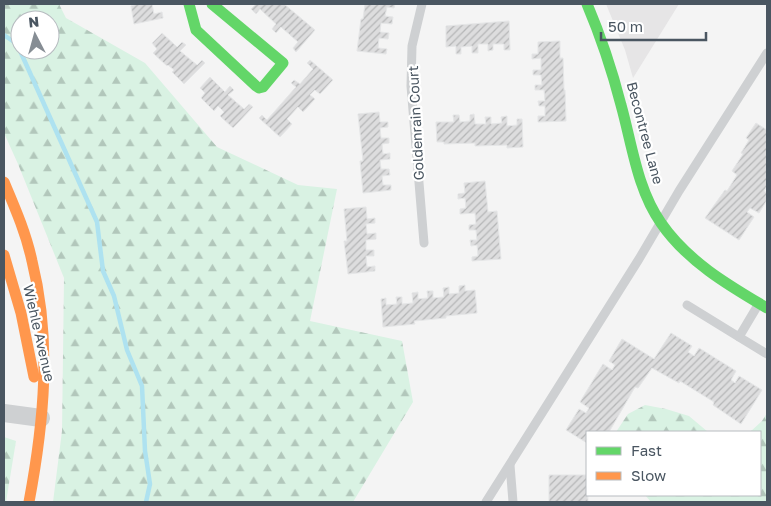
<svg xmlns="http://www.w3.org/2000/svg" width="771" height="506" font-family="'Golos Text',sans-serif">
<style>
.education{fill:#e6e5e6}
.forest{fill:url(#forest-firs);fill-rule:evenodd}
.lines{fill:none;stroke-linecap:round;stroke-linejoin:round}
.stream{stroke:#aee2f0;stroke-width:4.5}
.building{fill:url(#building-hatch);stroke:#e5e6e7}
.lane{stroke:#ced0d2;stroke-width:9}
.street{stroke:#ced0d2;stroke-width:18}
.fast{stroke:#63d668;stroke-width:11}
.slow{stroke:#ff974d;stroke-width:11}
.labels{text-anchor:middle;stroke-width:4.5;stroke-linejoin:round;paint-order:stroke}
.street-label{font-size:14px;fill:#4a5661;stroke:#fff}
</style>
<defs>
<pattern id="forest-firs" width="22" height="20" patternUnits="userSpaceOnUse" patternTransform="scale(1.25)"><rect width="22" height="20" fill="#d9f2e3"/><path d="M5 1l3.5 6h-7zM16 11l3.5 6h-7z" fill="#b2c7bb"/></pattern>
<pattern id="building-hatch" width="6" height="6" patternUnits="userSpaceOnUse" patternTransform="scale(1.25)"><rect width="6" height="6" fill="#ddddde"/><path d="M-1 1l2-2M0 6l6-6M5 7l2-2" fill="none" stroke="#b5b6b7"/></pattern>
</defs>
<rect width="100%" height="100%" fill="#f4f4f4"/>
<polygon class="education" points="606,4 679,4 633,78 625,50"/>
<g class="forest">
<path d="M4 4H59L66 18 145 63 217 147 298 185 337 189 310 321 402 341 413 402 353 502H53L62 431 64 278 18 164 4 133ZM20 20H50V50H20Z"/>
<polygon points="645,405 666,409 689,416 708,432 616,432 628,414"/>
<polygon points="767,413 767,502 651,502 645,495 760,495 760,432 750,432 762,421"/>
<polygon points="4,437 16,441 6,502 4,502"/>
</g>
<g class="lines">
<polyline class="stream" points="4,35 17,44 97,222 103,271 114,296 127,350 142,386 145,451 150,484 146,502"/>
</g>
<g class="building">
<polygon points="137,4 152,4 154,14 162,12 163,18 134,24 131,6"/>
<polygon points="253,4 284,4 315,30 296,52 293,48 298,42 281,27 276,33 272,29 276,24 260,9 256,14 251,9 255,5"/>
<polygon points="365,4 395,4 394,8 387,7 385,16 393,17 392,24 381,23 380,32 389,33 388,39 379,38 378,48 387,49 386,54 357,51 361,19 363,19"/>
<polygon points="509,21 510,50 504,50 504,44 493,44 493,50 488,51 488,44 478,44 478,53 472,53 472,46 461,47 461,54 456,54 456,46 446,47 446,26"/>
<polygon points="162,33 177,47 182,42 186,45 180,51 197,65 202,60 205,63 184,84 172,72 174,70 168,65 167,66 153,53 157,49 152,43"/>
<polygon points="560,41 560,58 563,58 564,90 565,90 566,121 538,122 538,116 545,116 545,106 539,106 538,101 545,101 544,90 535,90 535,85 542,85 541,75 533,75 533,70 541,70 541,58 532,59 532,54 538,54 538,42"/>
<polygon points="310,60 333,80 320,94 315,90 310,95 315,99 303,112 298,107 287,119 292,124 280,137 259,118 262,115 267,120 296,87 291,83 294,80 300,84 313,69 307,63"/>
<polygon points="210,77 225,92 230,86 234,90 228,95 244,109 249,104 253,107 233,128 220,116 224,112 218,106 214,111 201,98 205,93 200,88"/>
<polygon points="379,112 380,122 388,122 388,127 380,128 381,138 389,138 389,143 382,144 383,154 390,153 390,159 380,160 381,169 389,169 390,175 382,176 383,185 391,185 391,190 363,193 360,161 363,161 358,114"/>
<polygon points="474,114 475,124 486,124 485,117 491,117 491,124 502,123 501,117 507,116 507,126 517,125 517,119 522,119 523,147 507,148 507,145 475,146 475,143 444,144 444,142 437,142 436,122 454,122 453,115 459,115 460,122 470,121 470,115"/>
<polygon points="756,123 767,130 767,186 764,191 767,193 767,200 759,213 750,208 747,212 754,217 739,240 705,218 725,190 727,191 737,175 732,171 743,154 741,153 749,140 746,138"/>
<polygon points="485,181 488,212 497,211 501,259 472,261 472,257 478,256 477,245 471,246 470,240 477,240 476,230 469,230 469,225 476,224 475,213 460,214 460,209 466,208 465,198 458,199 458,194 465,193 464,183"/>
<polygon points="366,207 367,219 375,218 375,223 366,224 367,234 376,233 376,239 366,240 366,250 374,250 374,256 366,256 367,267 375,266 375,271 348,274 344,241 347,241 344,209"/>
<polygon points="465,285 465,291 475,290 477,313 446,316 446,318 414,321 415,324 383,327 381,299 386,298 386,305 397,304 396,297 402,297 402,304 413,303 412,293 418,292 418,299 428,298 427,291 433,291 433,298 444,297 443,288 449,287 449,294 459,293 459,286"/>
<polygon points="671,333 692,346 688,352 694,356 699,348 736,371 731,380 735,383 739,376 762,390 741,424 713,405 714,402 680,381 679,383 652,368 638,388 635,387 609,432 587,432 587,443 566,430 579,409 586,413 589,408 580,402 603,364 612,370 615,365 609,361 622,339 654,359"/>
<polygon points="549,475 587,475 588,502 549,502"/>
</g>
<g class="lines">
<g class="lane">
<polyline points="422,4 412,46 411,86 424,243"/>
<polyline points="687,305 739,337 758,305"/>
<polyline points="739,337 767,354"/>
<polyline points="510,465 513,502"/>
<polyline points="486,502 639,259 679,191 767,53"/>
</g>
<polyline class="street" points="4,413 41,418"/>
<g class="fast">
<polyline points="189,4 196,30 256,86 259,88 263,87 283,63 212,4"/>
<path d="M587 4C601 37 612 70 621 105 632 144 637 189 661 223 687 261 728 285 767 308"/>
</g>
<g class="slow">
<path d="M4 182C15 208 26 233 32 261 52 341 44 422 29 502"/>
<polyline points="4,255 21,313 34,377"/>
</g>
</g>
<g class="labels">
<g class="street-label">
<text transform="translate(416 123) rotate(-93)" y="5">Goldenrain Court</text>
<text transform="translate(645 133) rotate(75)" y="5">Becontree Lane</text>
<text transform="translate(39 333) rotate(77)" y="5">Wiehle Avenue</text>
</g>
</g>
<rect width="771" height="506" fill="none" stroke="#4a5661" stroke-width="10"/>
<rect x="586" y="431" width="175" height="65" fill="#ffffff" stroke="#b7bbc0"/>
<rect x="596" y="447" width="25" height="8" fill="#63d668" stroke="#b7bbc0"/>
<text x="631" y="456" font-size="15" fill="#4a5661">Fast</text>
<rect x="596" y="472" width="25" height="8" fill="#ff974d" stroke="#b7bbc0"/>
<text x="631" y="481" font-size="15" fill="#4a5661">Slow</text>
<g transform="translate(35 35) rotate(354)"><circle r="24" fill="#ffffff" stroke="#b7bbc0"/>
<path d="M0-4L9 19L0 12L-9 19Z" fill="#868d94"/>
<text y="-8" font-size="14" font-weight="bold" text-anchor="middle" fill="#4a5661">N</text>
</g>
<path d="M601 32v8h105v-8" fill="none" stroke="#4a5661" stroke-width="2.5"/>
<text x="608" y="32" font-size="15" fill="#4a5661" stroke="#ffffff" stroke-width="4" paint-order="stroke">50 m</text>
</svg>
